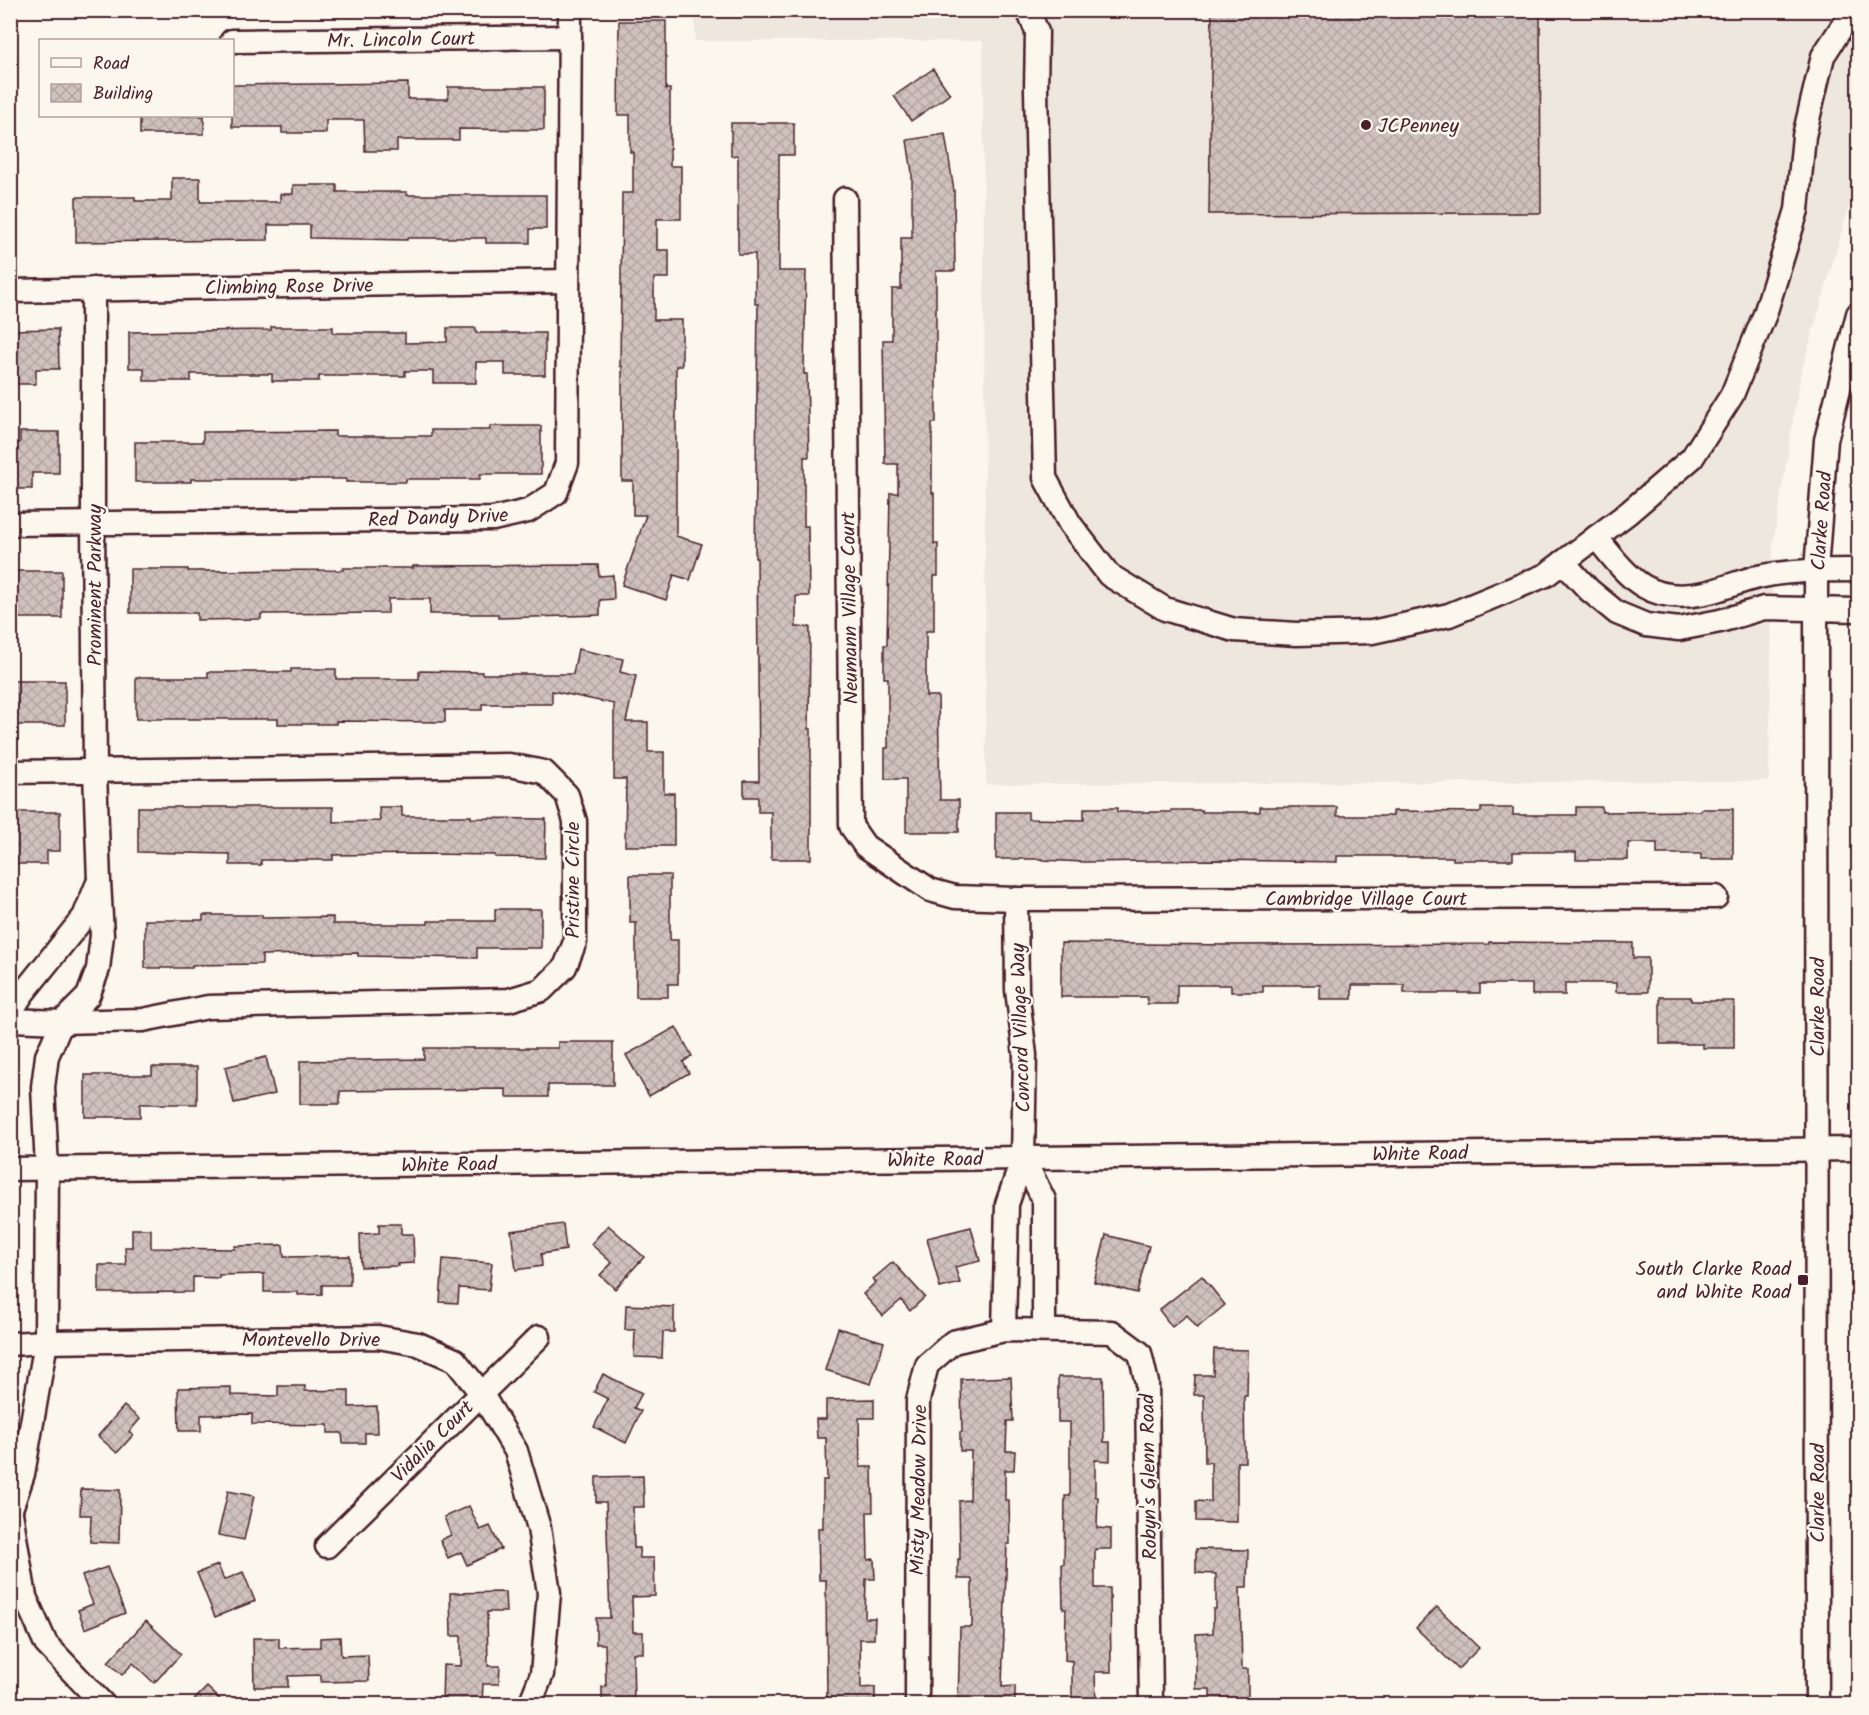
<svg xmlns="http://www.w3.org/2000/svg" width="1869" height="1715" font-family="Kalam,sans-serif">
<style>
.built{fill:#eee7de}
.building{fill:url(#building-cross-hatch);stroke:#4a1f2b;stroke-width:1.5}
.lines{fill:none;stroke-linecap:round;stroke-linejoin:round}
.minor-casing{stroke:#4a1f2b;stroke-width:27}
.minor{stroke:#fbf7ec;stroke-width:22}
.poi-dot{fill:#4a1f2b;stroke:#fbf7ec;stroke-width:2}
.labels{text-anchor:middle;stroke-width:5;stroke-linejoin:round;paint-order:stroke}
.street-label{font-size:20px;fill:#4a1f2b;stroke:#fbf7ec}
.poi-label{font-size:20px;fill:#4a1f2b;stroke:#fbf7ec;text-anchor:start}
</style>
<defs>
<pattern id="building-cross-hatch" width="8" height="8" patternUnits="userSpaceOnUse" patternTransform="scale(1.5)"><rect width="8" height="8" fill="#cfc2bc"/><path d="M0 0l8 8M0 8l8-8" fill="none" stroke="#b3a6a2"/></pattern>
</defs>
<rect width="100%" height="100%" fill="#fbf7ec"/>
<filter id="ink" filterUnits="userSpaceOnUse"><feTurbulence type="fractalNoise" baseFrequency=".0167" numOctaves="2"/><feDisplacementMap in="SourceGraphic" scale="12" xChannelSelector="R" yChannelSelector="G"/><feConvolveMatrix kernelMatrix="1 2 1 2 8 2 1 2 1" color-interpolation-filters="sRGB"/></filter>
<g filter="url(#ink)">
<polygon class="built" points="695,11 1858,11 1858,183 1852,195 1800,377 1773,544 1769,781 986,784 983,41 695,41"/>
<g class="building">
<polygon points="1212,10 1540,10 1541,213 1209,214"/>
<polygon points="619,21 666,21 666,89 670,89 670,166 681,166 681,219 657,219 657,250 669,250 669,278 654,278 654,320 682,320 682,366 676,366 676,536 702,544 690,580 674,575 666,600 622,585 646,515 633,515 633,481 622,481 622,366 620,366 622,193 633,193 633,152 630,152 630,115 618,115"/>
<polygon points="933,69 950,94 911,121 894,96"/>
<polygon points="408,83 408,99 448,99 448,87 544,87 544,130 459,129 459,140 397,140 397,151 365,151 364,120 326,120 326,133 282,133 282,127 232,127 232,85"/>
<rect x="140" y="116" width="64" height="18"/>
<polygon points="731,123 794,123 794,155 779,155 779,271 806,271 804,374 807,374 809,457 804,457 804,526 808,526 809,596 796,596 796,627 810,627 809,729 811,729 811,859 771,859 771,812 758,812 758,797 744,797 744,781 759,781 757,558 755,558 758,304 755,304 755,254 738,254 738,155 731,156"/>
<polygon points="945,134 954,191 955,271 936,271 936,423 932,423 932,493 934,493 934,544 938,544 938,576 934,576 934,631 926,631 926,696 938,696 940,800 959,800 959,832 906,832 906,779 885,779 885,748 888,748 888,678 884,678 884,645 887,645 890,493 898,493 898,464 885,464 883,340 892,340 892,289 901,289 901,238 912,238 912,173 907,140"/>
<polygon points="172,178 200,178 200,202 280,202 280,194 293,194 293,185 337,185 337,192 407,192 407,195 546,195 546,229 530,229 530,243 486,243 486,238 407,238 407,240 310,238 310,225 268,225 268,240 76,242 76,197 135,197 135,201 172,201"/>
<polygon points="271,327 333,327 333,333 405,333 405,343 447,342 447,328 476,328 476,333 545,333 545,375 505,375 505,362 476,362 476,383 433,383 433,371 405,371 405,376 319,376 319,381 272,381 272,374 191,374 191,381 144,381 144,368 129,368 129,332 271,330"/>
<polygon points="58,329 59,369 36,369 36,384 10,384 10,330"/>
<polygon points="490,426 541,426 541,474 480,474 480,479 406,479 406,482 346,482 346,479 191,479 191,482 135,482 135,442 203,442 203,432 335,431 335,436 431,436 431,430 490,430"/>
<polygon points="20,432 59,432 59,473 32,473 32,489 10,489 10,443 20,443"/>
<polygon points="598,565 599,576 613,575 614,599 600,600 600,615 498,618 498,614 430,614 430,599 388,599 388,613 261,614 261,619 197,620 197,613 130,613 130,569 188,569 188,571 343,570 343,568 413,568 413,566"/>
<rect x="10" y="571" width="52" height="47"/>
<polygon points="578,649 623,659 620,672 636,676 626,722 648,722 648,752 664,752 664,793 674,793 674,846 625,846 626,779 614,779 614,704 552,691 552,704 482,704 482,710 445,710 445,722 336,721 336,724 278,724 278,719 136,719 136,677 208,677 208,672 291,672 291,669 336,669 336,679 419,679 419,671 482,672 482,674 573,674"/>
<rect x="10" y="681" width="55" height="44"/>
<polygon points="138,807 333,807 333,822 380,821 379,807 402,807 402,816 471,816 471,818 546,819 545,858 495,857 495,855 428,854 333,855 333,860 261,860 261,865 230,865 230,854 138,852"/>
<polygon points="1260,807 1337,807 1337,816 1393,816 1393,811 1481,812 1481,808 1513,808 1513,815 1576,815 1576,807 1602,807 1602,812 1701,811 1701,809 1733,809 1733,859 1701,859 1701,854 1657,854 1657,843 1628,843 1628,860 1576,860 1576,852 1513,852 1513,860 1453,860 1453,857 1393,857 1393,856 1337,856 1337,862 1215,860 1084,862 1043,860 1043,859 996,859 996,812 1028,812 1028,819 1084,820 1084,808 1117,808 1117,812 1171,812 1171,810 1202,810 1202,812 1260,812"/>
<polygon points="10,812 60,812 60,851 47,851 47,864 10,864"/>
<polygon points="630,875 670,875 670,940 678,940 678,984 668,984 668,997 636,997 636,923 630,923"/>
<polygon points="495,909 541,909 541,948 477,948 477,958 358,956 358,953 262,955 262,964 192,965 192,968 145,968 145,920 203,920 203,915 262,915 262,918 333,917 333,924 428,924 428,921 495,921"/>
<polygon points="1489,942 1633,943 1633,958 1648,958 1648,992 1616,992 1616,983 1565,983 1565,995 1532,995 1532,984 1480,984 1480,993 1404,993 1404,985 1352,985 1352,999 1320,999 1320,985 1263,985 1263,992 1231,992 1231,985 1177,985 1177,1004 1147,1004 1147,997 1061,997 1061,943 1231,945 1489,944"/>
<polygon points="1660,997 1691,997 1691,1001 1734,1001 1734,1048 1703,1048 1703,1044 1660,1044"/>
<polygon points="676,1027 692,1056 683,1062 689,1073 649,1096 626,1055"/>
<polygon points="558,1042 613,1042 613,1085 548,1085 548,1097 506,1097 506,1089 340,1091 340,1104 300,1104 300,1061 424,1059 424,1048 558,1048"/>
<polygon points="266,1057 275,1094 234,1103 225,1067"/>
<polygon points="152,1067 197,1067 197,1104 140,1104 140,1117 85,1117 85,1075 152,1075"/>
<polygon points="379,1224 401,1224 401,1234 413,1234 414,1263 397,1264 398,1266 361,1267 360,1234 379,1233"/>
<polygon points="563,1224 566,1250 541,1254 542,1266 516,1270 511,1231"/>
<polygon points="608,1225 644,1257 615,1289 600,1275 612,1263 591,1244"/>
<polygon points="971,1227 980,1261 955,1267 960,1283 940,1288 927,1238"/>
<polygon points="132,1229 151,1229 151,1248 235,1249 235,1246 283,1245 284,1257 350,1256 350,1285 322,1285 322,1294 298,1295 298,1292 264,1292 264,1274 219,1275 219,1278 193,1277 193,1292 99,1293 99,1265 126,1265 125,1247 132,1247"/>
<polygon points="1106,1235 1149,1246 1137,1293 1094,1282"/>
<polygon points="443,1259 492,1263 489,1290 459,1288 458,1303 440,1302"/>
<polygon points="893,1262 925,1297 910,1311 901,1300 883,1316 863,1294 876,1282 873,1279"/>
<polygon points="1202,1276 1225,1305 1197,1328 1187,1315 1172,1327 1159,1310"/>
<polygon points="626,1305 674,1307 674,1332 663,1332 662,1358 634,1357 635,1330 625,1330"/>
<polygon points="838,1328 884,1342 871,1384 825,1370"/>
<polygon points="1214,1349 1248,1350 1247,1396 1244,1396 1245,1462 1237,1462 1237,1522 1196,1521 1196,1501 1211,1502 1211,1462 1205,1463 1204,1395 1194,1395 1195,1375 1213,1375"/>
<polygon points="603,1374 642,1393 634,1408 641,1411 626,1443 594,1427 608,1399 594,1392"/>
<polygon points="1011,1377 1013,1421 1007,1421 1006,1451 1015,1451 1014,1470 1005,1470 1005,1500 1009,1500 1010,1544 1007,1544 1002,1687 1015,1686 1015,1704 958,1704 960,1627 972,1627 972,1579 958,1579 958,1559 960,1559 959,1501 970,1500 971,1451 960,1451 960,1432 962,1432 961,1379"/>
<polygon points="1058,1377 1103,1377 1104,1442 1110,1442 1110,1461 1095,1460 1095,1496 1098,1497 1097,1528 1111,1529 1111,1549 1095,1549 1095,1588 1110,1588 1111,1672 1095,1672 1096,1704 1072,1704 1072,1661 1065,1660 1066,1609 1063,1609 1062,1564 1064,1564 1065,1496 1070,1496 1070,1422 1058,1422"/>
<polygon points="278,1386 305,1386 305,1391 349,1390 349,1407 377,1406 378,1433 365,1433 365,1443 343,1443 342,1433 328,1433 328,1425 252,1424 252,1414 201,1415 201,1431 179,1431 178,1388 231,1387 231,1395 278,1396"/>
<polygon points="874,1399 874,1418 859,1418 860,1467 872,1467 873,1512 867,1512 868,1560 874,1559 875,1579 866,1579 865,1618 875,1618 874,1639 860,1639 861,1688 875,1687 875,1704 827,1704 826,1580 819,1580 818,1528 823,1528 823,1480 827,1480 826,1438 817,1438 816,1419 826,1419 826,1400"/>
<polygon points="124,1406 140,1419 129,1432 133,1435 117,1453 98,1436"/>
<polygon points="643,1476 644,1507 633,1507 634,1548 639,1548 640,1558 654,1558 655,1596 632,1597 633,1632 643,1632 643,1653 633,1653 634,1704 602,1704 602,1687 606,1687 605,1644 596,1644 596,1618 610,1618 606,1502 596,1502 596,1477"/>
<polygon points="81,1489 120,1490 119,1543 90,1542 91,1515 80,1515"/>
<polygon points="228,1491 254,1496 244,1540 218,1535"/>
<polygon points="469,1506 480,1530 490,1526 501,1549 467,1565 461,1552 448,1558 440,1540 451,1535 444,1517"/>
<polygon points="1196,1549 1248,1550 1247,1587 1240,1587 1242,1669 1248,1669 1248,1704 1210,1704 1210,1689 1196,1689 1196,1634 1213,1633 1213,1609 1216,1609 1216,1574 1196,1573"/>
<polygon points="218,1565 224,1580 243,1572 255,1601 215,1617 197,1573"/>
<polygon points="107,1567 125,1613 85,1629 78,1610 93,1604 82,1576"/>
<polygon points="505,1592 506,1612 487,1612 488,1666 500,1666 499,1684 483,1684 482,1704 442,1704 443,1665 461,1666 461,1636 451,1636 450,1593"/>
<polygon points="1437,1607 1479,1648 1458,1669 1416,1628"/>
<polygon points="146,1621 181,1654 154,1683 133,1663 122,1675 108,1662"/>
<polygon points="340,1637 341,1656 368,1655 369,1681 321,1682 321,1675 288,1676 288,1687 254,1687 253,1638 279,1638 279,1648 320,1647 320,1638"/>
<polygon points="207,1687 225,1704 190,1704"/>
</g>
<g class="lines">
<g class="minor-casing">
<g id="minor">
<polyline points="1028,10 1037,32 1036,90 1045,478 1070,524 1109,575 1165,609 1234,630 1296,634 1372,632 1449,615 1546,575 1628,513 1692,458 1732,395 1765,314 1797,210 1804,136 1823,56 1853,10"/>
<polyline points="232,41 570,37"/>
<polyline points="845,199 851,826 865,846 930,890 955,897 1016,899 1716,897"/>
<polyline points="10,291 567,281"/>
<polyline points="10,524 493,519 528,511 556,493 567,463 570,10"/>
<path d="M1596 537C1629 578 1648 605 1705 593 1723 589 1740 581 1758 577 1791 570 1825 570 1858 570"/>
<polyline points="1563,562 1589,590 1617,613 1646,625 1679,629 1720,621 1764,608 1858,610"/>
<polyline points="10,772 509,765 544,772 567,795 575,821 575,942 565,967 542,990 509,1000 208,1007 143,1020 62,1022 10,1020"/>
<polyline points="10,1013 23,993 84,917 97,885"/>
<polyline points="1023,1158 1044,1200 1044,1330"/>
<polyline points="10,1169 1858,1149"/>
<polyline points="1004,1330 1007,1204 1023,1158 1025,1055 1017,990 1016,899"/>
<polyline points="10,1344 46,1342 378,1337 418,1344 455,1360 481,1393 516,1451 539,1528 549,1593 542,1674 530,1704"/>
<polyline points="10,1507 25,1597 46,1644 103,1704"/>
<polyline points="11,1509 23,1474 46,1342 47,1169 43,1087 47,1056 62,1022 88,996 98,969 102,935 99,881 95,772 93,523 93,289"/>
<polyline points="327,1546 539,1337"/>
<polyline points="917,1704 918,1400 927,1365 953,1342 1004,1330 1112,1332 1140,1353 1147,1383 1151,1704"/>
<polyline points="1817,1704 1816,570 1826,440 1858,314"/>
</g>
</g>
<use href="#minor" class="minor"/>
</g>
</g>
<g class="poi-dot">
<circle cx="1366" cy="125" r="6"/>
<rect x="1797" y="1274" width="12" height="12" rx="3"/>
</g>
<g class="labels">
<g class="street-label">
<text transform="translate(401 39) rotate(-1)" y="7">Mr. Lincoln Court</text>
<text transform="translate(289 286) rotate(-1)" y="7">Climbing Rose Drive</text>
<text transform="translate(438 517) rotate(-2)" y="7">Red Dandy Drive</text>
<text transform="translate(1821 521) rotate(-86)" y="7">Clarke Road</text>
<text transform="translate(94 585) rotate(-90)" y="7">Prominent Parkway</text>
<text transform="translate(849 608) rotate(-91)" y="7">Neumann Village Court</text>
<text transform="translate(572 880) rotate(-90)" y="7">Pristine Circle</text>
<text x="1366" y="905">Cambridge Village Court</text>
<text transform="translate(1817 1007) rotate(-90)" y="7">Clarke Road</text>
<text transform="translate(1020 1028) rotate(-92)" y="7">Concord Village Way</text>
<text transform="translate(1420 1153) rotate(-1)" y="7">White Road</text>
<text transform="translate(935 1159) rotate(-1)" y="7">White Road</text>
<text transform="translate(449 1164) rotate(-1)" y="7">White Road</text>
<text x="311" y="1346">Montevello Drive</text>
<text transform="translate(432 1441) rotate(-45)" y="7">Vidalia Court</text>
<text transform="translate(1148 1477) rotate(-91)" y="7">Robyn's Glenn Road</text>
<text transform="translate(918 1490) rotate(-89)" y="7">Misty Meadow Drive</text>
<text transform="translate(1817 1493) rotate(-90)" y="7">Clarke Road</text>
</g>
<g class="poi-label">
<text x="1378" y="132">JCPenney</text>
<text x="1791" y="1275" text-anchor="end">South Clarke Road<tspan x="1791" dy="23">and White Road</tspan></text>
</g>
</g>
<rect width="1869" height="1715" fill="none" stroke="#fbf7ec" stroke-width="36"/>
<rect x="18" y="18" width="1833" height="1679" fill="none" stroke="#4a1f2b" stroke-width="2" filter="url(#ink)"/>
<rect x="39" y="39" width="195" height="78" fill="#fbf7ec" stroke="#b4a19f" stroke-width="1.5"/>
<rect x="51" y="58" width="30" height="9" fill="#fbf7ec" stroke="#b4a19f" stroke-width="1.5"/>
<text x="93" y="69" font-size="18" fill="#4a1f2b">Road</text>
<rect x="51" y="84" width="30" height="18" fill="url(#building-cross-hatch)" stroke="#b4a19f" stroke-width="1.5"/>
<text x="93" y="99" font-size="18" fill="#4a1f2b">Building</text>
</svg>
